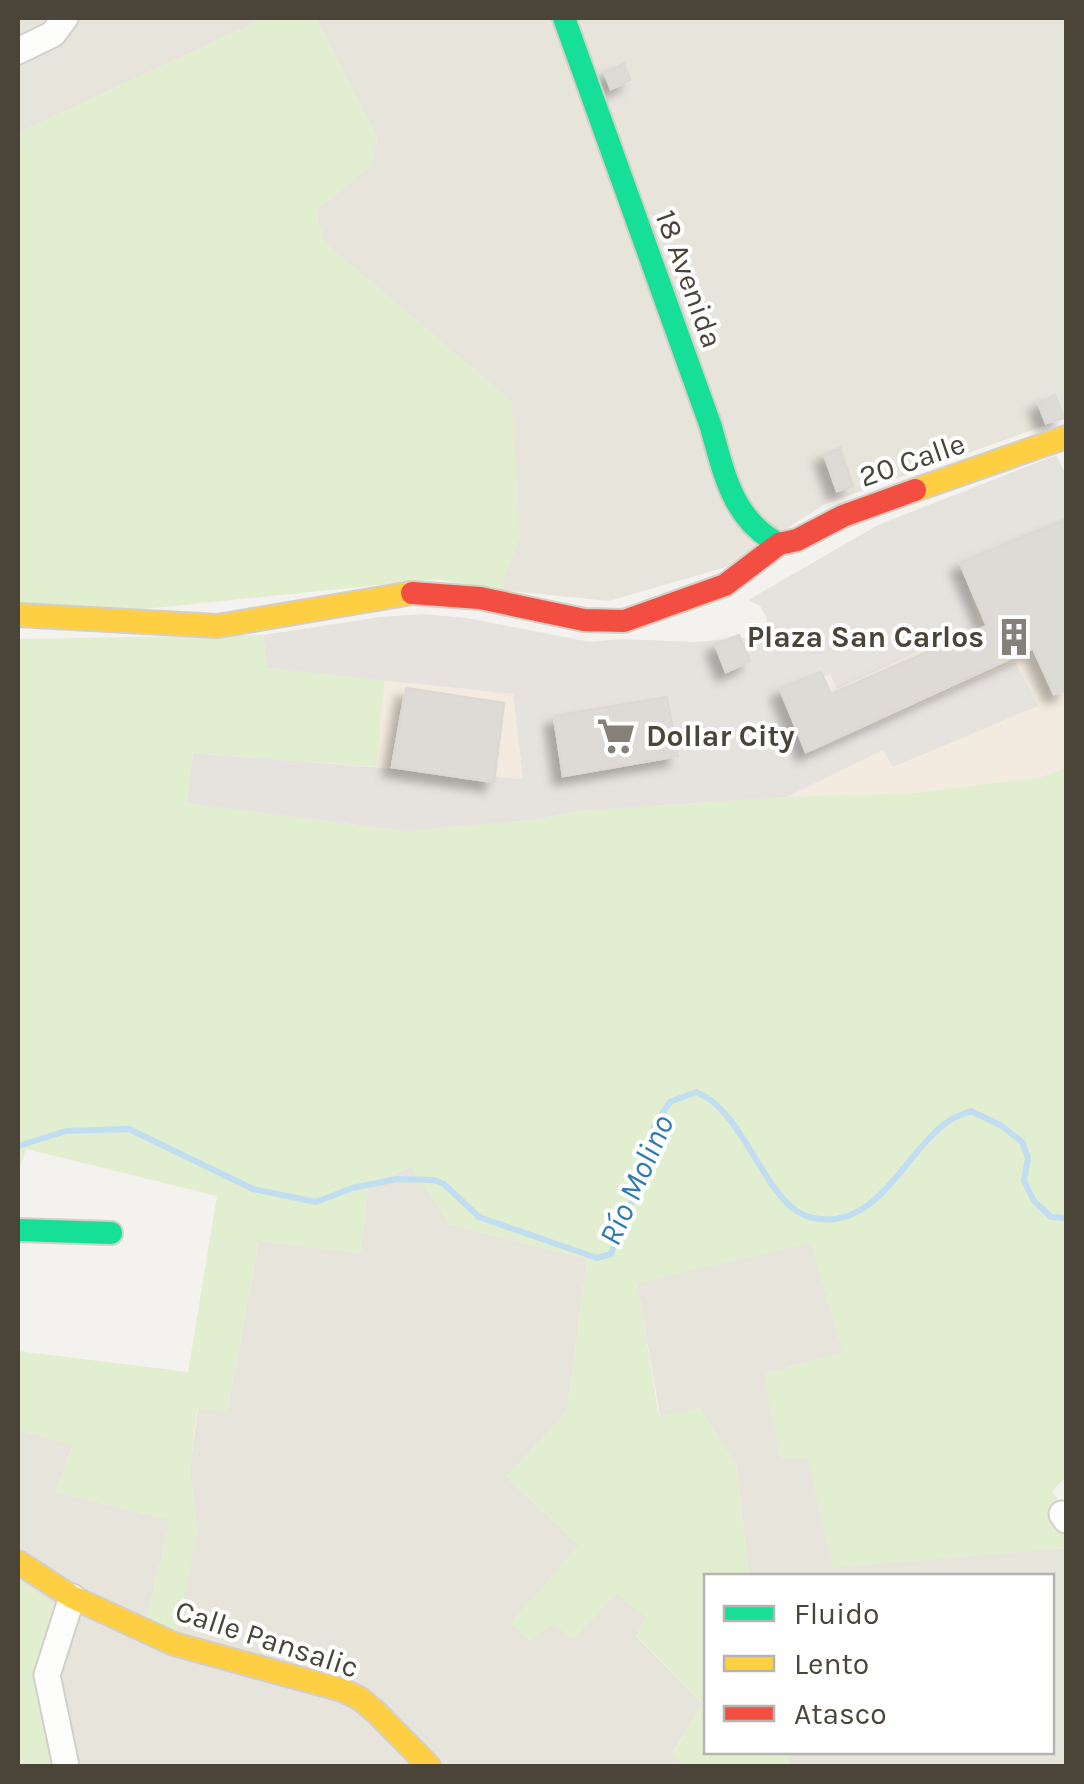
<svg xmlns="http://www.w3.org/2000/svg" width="1084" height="1784" font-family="Karla,sans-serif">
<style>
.residential{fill:#e7e4dc}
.commercial{fill:#f3ebdf}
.green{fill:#e1eecf}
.parking{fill:#e6e3df}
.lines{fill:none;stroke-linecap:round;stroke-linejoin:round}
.stream{stroke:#c0ddf1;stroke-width:6}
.building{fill:#dedbd6;stroke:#dcd9d4;stroke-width:2.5;filter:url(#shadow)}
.street-casing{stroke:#d2d0cb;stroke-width:29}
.fast-casing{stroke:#d3cfc5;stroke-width:26}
.slow-casing{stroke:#d3cfc5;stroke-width:26}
.jam-casing{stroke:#d3cfc5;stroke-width:26}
.street{stroke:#fdfdfc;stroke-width:25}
.fast{stroke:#16e098;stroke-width:22}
.slow{stroke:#ffcf43;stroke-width:22}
.jam{stroke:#f24e42;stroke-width:22}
.labels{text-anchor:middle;stroke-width:8;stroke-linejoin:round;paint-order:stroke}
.street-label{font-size:30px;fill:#4b4439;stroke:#fff}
.poi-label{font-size:30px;font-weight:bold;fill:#4b4439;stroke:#fff;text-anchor:end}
.water-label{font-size:32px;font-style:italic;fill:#2e7ab2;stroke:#fff}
</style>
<defs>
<filter id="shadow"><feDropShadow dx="-9" dy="9" stdDeviation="5" flood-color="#0004"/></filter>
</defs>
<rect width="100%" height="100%" fill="#f4f2ee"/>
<g class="residential">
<polygon points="18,18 265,18 18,133"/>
<polygon points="316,18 1066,18 1066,418 825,504 726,567 609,601 500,590 512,402 323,241 316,210 371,166 377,137"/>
<polygon points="411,1167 449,1224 587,1259 567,1412 506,1477 579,1545 554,1624 616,1593 646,1617 636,1636 703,1704 672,1754 686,1766 67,1766 18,1579 18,1430 73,1444 56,1492 170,1520 147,1618 197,1533 190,1470 198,1407 227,1412 259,1241 360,1253 369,1184"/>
<polygon points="811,1242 843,1352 764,1374 808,1458 833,1567 1066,1548 1066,1766 790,1766 785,1752 1052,1752 1052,1576 749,1576 736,1464 660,1416 637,1283"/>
</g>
<g class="commercial">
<polygon points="1066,520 1066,768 1041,777 915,793 787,797 883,750 893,767 1037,706 1014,663 812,752 786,691 830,673 838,689 979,625 962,565"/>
<polygon points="385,680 514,694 523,779 376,767"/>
</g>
<g class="green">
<polygon points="265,18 316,18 377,137 371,166 316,210 323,241 512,402 520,538 500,590 438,579 66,617 18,613 18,133"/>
<polygon points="263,635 267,668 385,680 376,767 193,753 188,803 403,831 531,820 578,811 787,797 915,793 1041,777 1066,768 1066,1477 1052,1491 1066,1511 1066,1548 833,1568 808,1459 780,1458 764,1374 843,1352 811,1243 637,1283 659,1416 700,1408 736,1464 749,1576 706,1576 706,1752 785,1752 790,1766 686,1766 672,1755 703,1704 636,1635 646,1617 616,1594 573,1640 554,1625 530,1641 510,1623 579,1545 506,1477 567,1412 587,1259 449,1224 410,1167 369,1184 360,1253 259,1241 227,1412 197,1408 190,1470 197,1533 175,1641 147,1619 170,1520 56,1492 73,1445 18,1430 18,1351 188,1372 217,1196 26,1149 18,1174 18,639"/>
<polygon points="18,1579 52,1603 58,1627 55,1679 67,1766 18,1766"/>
</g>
<polygon class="parking" points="1056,455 1066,475 1066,520 962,565 979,624 837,689 830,674 787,691 813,752 1015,662 1038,706 893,767 883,750 787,797 578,811 532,820 404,831 187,803 193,753 523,779 513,694 267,668 263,635 380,617 423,614 467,618 590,642 619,639 696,642 755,637 765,628 767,618 760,606 748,600 878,525"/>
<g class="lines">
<path class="stream" d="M18 1146 66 1131 129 1129 253 1189 316 1202 352 1188 397 1179 434 1180 444 1184 479 1217 597 1258 611 1254 646 1165 654 1126 670 1102 696 1092C747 1111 765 1209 813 1218 878 1232 905 1150 950 1120 956 1116 964 1114 971 1111L1002 1126 1022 1142 1028 1158 1024 1181 1034 1201 1051 1217 1066 1218"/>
</g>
<g class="building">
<polygon points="624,64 630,80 611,89 604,72"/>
<polygon points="1055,395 1064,418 1046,423 1038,403"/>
<polygon points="840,448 853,486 837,491 824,454"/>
<polygon points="1066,519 1066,690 1054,694 1033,648 806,752 780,689 821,672 831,694 987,626 960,563"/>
<polygon points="739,635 750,661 726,672 715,644"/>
<polygon points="406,688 504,703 494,782 392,767"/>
<polygon points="667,697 678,756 563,776 554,716"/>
</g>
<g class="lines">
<g class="street-casing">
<g id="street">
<polyline points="18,51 53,34 65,18"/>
<polyline points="1062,1514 1066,1520"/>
<polyline points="66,1766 47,1675 72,1597"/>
</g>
</g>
<g class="fast-casing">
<g id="fast">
<path d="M564 18 711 427C724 474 733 520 779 544"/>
<polyline points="18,1230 111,1233"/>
</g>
</g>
<g class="slow-casing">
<g id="slow">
<polyline points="915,490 1066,437"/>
<polyline points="18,615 218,626 412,593"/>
<polyline points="18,1562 72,1597 174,1644 342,1690 359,1698 377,1713 429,1766"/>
</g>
</g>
<g class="jam-casing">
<polyline id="jam" points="412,593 480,598 584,620 624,621 725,585 779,544 797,540 843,516 915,490"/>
</g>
<use href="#street" class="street"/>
<use href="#fast" class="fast"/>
<use href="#slow" class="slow"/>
<use href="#jam" class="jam"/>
</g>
<defs>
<g id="building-bare" transform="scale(3)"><path d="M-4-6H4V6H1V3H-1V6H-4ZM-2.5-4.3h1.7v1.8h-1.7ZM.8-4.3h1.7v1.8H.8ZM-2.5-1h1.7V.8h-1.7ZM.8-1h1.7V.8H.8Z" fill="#868178" stroke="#fff" stroke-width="2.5" paint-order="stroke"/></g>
<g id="supermarket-bare" transform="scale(3)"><path d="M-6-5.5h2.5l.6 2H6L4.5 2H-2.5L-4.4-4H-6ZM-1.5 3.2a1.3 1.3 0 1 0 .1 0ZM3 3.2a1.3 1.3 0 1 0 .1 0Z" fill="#868178" stroke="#fff" stroke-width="2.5" paint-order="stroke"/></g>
</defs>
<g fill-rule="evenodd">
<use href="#building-bare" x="1014" y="637"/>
<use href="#supermarket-bare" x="616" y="736"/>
</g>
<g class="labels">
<g class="street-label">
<text transform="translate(689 279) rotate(70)" y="10">18 Avenida</text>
<text transform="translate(912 460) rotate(-19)" y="10">20 Calle</text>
<text transform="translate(267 1639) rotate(18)" y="10">Calle Pansalic</text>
</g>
<g class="poi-label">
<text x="984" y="647">Plaza San Carlos</text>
<text x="646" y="746" text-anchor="start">Dollar City</text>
</g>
<g class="water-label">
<text transform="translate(636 1180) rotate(-66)" y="11">Río Molino</text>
</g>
</g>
<rect width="1084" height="1784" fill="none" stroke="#4b4439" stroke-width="40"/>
<rect x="704" y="1574" width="350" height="180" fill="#ffffff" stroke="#b7b4b0" stroke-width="2.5"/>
<rect x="724" y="1606" width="50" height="15" fill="#16e098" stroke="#b7b4b0" stroke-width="2.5"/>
<text x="794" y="1624" font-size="30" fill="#4b4439">Fluido</text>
<rect x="724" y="1656" width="50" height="15" fill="#ffcf43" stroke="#b7b4b0" stroke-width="2.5"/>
<text x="794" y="1674" font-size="30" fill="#4b4439">Lento</text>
<rect x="724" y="1706" width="50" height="15" fill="#f24e42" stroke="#b7b4b0" stroke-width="2.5"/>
<text x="794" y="1724" font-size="30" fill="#4b4439">Atasco</text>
</svg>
